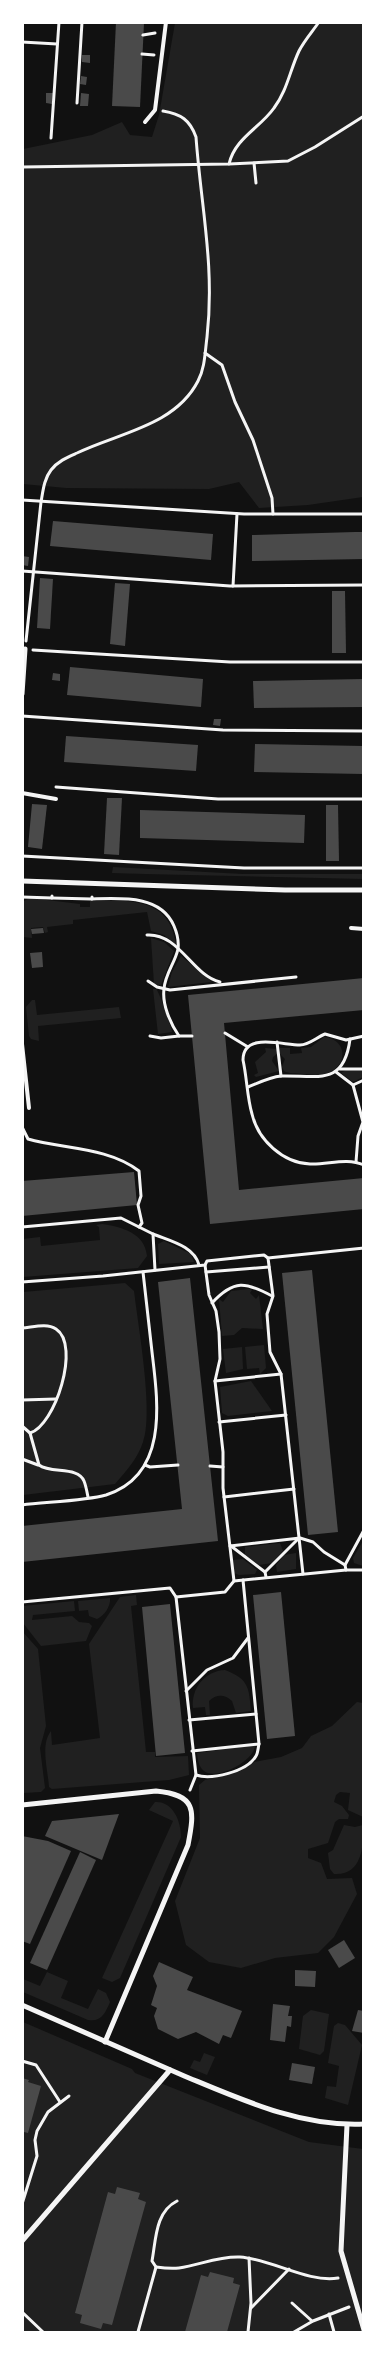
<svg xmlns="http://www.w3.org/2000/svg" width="386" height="2355" font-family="Quicksand,sans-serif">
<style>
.green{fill:#202020}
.building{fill:#4a4a4a}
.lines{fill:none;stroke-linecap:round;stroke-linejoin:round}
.path{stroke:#f5f5f5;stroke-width:3}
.service{stroke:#f5f5f5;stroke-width:4}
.minor{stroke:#f5f5f5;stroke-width:5}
</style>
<rect width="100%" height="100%" fill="#111"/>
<g class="green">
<polygon points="175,23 363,23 363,497 308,505 259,508 239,482 209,489 66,488 23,484 23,149 92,135 122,122 130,135 152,137 159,115"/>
<polygon points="113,867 243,874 363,874 364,879 145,874 112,873"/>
<path d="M30 898 80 904V907H90V901C129 900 170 897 176 945L164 935 151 931 147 912 73 920V924L47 927 48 932 45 933 43 927 31 928 32 938 23 937 22 902Z"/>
<polygon points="151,938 164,942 174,951 161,985 154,984"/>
<polygon points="181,956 210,980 211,982 168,987 172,972"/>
<path d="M153 989H156C159 991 172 1029 172 1032L158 1034Z"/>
<polygon points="32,1000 35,1000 37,1015 119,1007 121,1018 38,1026 39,1041 31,1039 29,1036 26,1007"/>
<path d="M324 1037C346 1039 349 1063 330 1072 322 1076 311 1075 303 1074 296 1073 289 1074 284 1071L282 1067 285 1059 280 1054V1048H290V1054L302 1053 301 1048 311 1047Z"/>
<polygon points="265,1048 277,1049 277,1054 273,1057 272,1061 279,1071 256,1077 254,1075 258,1073 255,1062 266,1052"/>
<polygon points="346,1070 363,1070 363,1077 353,1082 341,1073"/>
<path d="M102 1224C122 1227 145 1233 147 1256L138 1268 23 1277V1239L40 1237 41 1246 100 1240 99 1227 96 1225Z"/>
<polygon points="164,1241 191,1254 194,1262 159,1264 158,1244"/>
<path d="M125 1283 134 1291C138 1325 154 1413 143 1442 138 1458 126 1471 115 1484L23 1495V1292Z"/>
<polygon points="249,1289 252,1290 250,1293 256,1299 259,1295 263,1329 242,1328 234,1335 222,1336 219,1299 223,1302 231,1291"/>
<polygon points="264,1345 266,1368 260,1374 259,1368 247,1369 245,1347"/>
<polygon points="242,1347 243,1369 226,1373 223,1349"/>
<polygon points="251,1381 272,1411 228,1416 222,1413 220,1387"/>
<polygon points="363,1541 363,1566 354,1563 353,1558"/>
<polygon points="280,1543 283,1551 272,1563 259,1565 245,1555 245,1547"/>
<polygon points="296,1553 296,1569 277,1572 276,1565 284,1555"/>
<polygon points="243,1559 257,1570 255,1574 239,1575 234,1573 233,1560"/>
<path d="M136 1595 137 1605 131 1606 146 1752H155V1757L188 1756 189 1775 169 1780 52 1789 49 1787C48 1770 40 1745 51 1731L52 1745 100 1738 89 1644 120 1597Z"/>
<path d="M110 1598C111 1606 104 1616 97 1619L89 1616 88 1610 79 1611 78 1601Z"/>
<polygon points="74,1601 75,1611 33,1615 32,1620 72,1616 79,1622 89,1623 92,1626 86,1641 41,1646 23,1623 23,1606"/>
<polygon points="22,1631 38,1649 46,1726 40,1748 45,1788 41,1792 23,1793"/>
<path d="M225 1670C249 1679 249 1688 251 1711L236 1713 232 1701C225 1694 216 1694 209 1701L210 1715H206L205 1707 193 1708C191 1688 205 1671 225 1670Z"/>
<polygon points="357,1702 363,1703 363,1817 348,1810 350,1793 340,1792 336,1795 334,1802 342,1806 349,1815 348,1819 339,1819 335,1822 328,1843 308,1849 308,1858 321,1863 327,1879 352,1878 357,1894 334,1937 318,1953 275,1958 241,1968 209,1962 186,1945 175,1901 200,1838 199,1785 205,1780 238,1772 254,1762 281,1757 302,1748 311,1736 332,1726"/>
<path d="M255 1745C255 1761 216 1781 204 1771 198 1766 198 1759 197 1753Z"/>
<path d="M155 1802C173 1801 181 1821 181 1837L120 1978 112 1982 102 1978 173 1821 149 1810Z"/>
<path d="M344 1825 355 1827 363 1825C364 1846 362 1876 334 1874L330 1869 328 1853 333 1850Z"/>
<path d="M47 1972 68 1981 61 1998 88 2009 98 1989 106 1993 110 2002C105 2013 102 2022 88 2020L23 1992V1979L40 1986Z"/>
<polygon points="311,2010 329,2014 324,2051 320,2055 299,2049 303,2016"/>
<polygon points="23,2022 132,2069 135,2073 309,2142 363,2149 363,2332 23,2332"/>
<polygon points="338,2023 345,2025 362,2045 348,2105 325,2098 327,2086 336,2087 339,2066 328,2063 334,2026"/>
<polygon points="204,2053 215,2057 207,2075 190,2068 194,2060 200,2062"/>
</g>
<g class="building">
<polygon points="116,22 144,23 140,107 112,106"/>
<polygon points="82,55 90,55 90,63 82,62"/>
<polygon points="81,76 87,77 86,85 80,84"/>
<polygon points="46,93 53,93 52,104 46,103"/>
<polygon points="81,93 89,94 88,106 80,106"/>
<polygon points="53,521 213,534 211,560 50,546"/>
<polygon points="355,532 364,532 364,559 252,561 252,535"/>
<polygon points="22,556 29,557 28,566 22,565"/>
<polygon points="40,578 53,579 50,629 37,628"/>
<polygon points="115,583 130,584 125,646 110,644"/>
<polygon points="332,591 345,591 346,653 332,653"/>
<polygon points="70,667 203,679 201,707 67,695"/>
<polygon points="53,673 60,674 60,681 52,680"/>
<polygon points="364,679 364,707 254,708 253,681"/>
<polygon points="214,719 221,719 220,726 213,725"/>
<polygon points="66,736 198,745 196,771 64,762"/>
<polygon points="255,744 364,746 364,774 254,772"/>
<polygon points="107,798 122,798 119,855 104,854"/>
<polygon points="32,804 47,805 42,849 28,847"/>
<polygon points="326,805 338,805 339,861 326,861"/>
<polygon points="140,810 305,815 304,843 140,838"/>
<polygon points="43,928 44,933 32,934 31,929"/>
<polygon points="42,952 43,967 32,968 30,953"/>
<polygon points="364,978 364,1010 224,1023 239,1190 364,1178 364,1209 210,1224 188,995"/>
<polygon points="134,1172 137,1205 22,1216 22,1181"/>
<polygon points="312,1270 338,1532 308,1535 282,1273"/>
<polygon points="190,1278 218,1541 22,1562 22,1526 182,1509 158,1282"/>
<polygon points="281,1592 295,1736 267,1739 253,1595"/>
<polygon points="170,1604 185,1753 156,1756 142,1607"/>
<polygon points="119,1814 102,1860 45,1836 52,1821"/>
<polygon points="22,1836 48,1841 71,1851 30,1944 22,1941"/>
<polygon points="80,1852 96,1860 47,1970 30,1963"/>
<polygon points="344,1940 355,1958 339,1968 328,1950"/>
<polygon points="159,1962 193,1977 187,1990 242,2011 231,2038 223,2035 219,2044 196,2032 178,2039 158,2029 154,2016 157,2008 151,2005 157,1986 153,1976"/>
<polygon points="295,1970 316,1971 315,1987 295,1986"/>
<polygon points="273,2004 290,2006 288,2016 292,2016 291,2027 287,2026 285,2042 270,2040"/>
<polygon points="358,2010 364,2011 364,2033 352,2031"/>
<polygon points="292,2063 315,2067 312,2084 289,2080"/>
<polygon points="22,2078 29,2080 28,2082 41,2086 28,2133 24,2132 23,2136"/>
<polygon points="117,2187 140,2193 138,2199 146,2202 112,2325 103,2323 101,2329 80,2323 82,2315 75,2313 108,2192 115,2194"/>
<polygon points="210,2272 234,2278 233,2283 240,2285 227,2332 185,2332 201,2275 208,2277"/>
</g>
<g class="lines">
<g class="path">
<polyline points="143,35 155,33"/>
<polyline points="22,42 57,44"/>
<polyline points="142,54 154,55"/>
<polyline points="77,103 82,22"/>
<polyline points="51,138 59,22"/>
<polyline points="254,163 256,183"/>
<polyline points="229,164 288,161 315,147 364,116"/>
<path d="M22 167 229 164C235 138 260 128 274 108 287 91 290 70 299 51 304 41 312 32 319 22"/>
<polyline points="205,353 222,365 235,402 253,440 272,498 273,514"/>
<polyline points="22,500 244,514 364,514"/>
<polyline points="22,571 230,586 364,585"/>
<polyline points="233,586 237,514"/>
<path d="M26 641 41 502C43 491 44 479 51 470 58 461 68 457 77 453 118 433 175 426 198 381 205 368 205 352 207 337 215 266 201 207 196 137 190 120 181 114 163 111"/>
<polyline points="33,650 230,662 364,662"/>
<polyline points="22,716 223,730 364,731"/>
<polyline points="56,787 218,799 364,799"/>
<polyline points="22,856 244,868 364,868"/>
<polyline points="22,897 52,898 52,896"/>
<path d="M92 897V899C122 898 161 895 174 926 177 933 179 941 178 949 175 963 165 974 164 989 162 1004 170 1023 179 1036H192"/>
<polyline points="52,898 92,899"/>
<path d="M147 935C179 933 192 975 220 982"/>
<polyline points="148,981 157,987 170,990 296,977"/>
<polyline points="225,1033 248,1047"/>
<polyline points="150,1036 161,1038 179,1036"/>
<path d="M364 1036 346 1040 325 1034C317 1037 309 1045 300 1045 282 1045 243 1032 243 1060 247 1078 247 1097 252 1114 258 1140 283 1163 310 1164 328 1165 346 1157 364 1165"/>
<polyline points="277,1042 281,1076"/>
<polyline points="340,1069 364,1069"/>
<polyline points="336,1072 353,1085 363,1122 358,1136 356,1162"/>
<polyline points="353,1085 364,1080"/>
<path d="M248 1087C258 1083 270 1077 281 1076 317 1075 344 1087 350 1039"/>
<path d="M22 1127 28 1139C63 1149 108 1147 139 1171L141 1196 138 1205 142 1223 139 1227"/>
<polyline points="22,1227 121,1218 153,1234 155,1270"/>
<path d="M153 1234C170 1241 194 1246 199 1265"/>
<polyline points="205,1265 209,1295 216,1311 219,1332 220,1359 215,1381 223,1452 223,1488 234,1581"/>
<polyline points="206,1272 269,1267"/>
<polyline points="22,1282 103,1276 205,1265 207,1261 264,1255 268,1258"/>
<path d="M212 1303C234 1279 246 1282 272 1296"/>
<path d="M22 1328C34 1327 47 1323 56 1329 81 1345 55 1426 30 1433"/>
<polyline points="215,1381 281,1374"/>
<polyline points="22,1400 56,1399"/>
<polyline points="219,1422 286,1415"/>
<path d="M22 1426 30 1433 39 1465C51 1474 78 1466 84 1481 86 1486 87 1492 88 1497"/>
<polyline points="22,1459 38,1465"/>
<polyline points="145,1465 150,1467 178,1465"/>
<polyline points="210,1466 223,1467"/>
<polyline points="224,1497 294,1489"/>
<path d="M22 1505C45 1502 85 1501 106 1495 169 1475 158 1402 152 1352 149 1326 146 1299 143 1272"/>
<polyline points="230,1546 300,1538 313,1542 324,1552 345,1565"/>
<polyline points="231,1546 265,1572 266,1577"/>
<polyline points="346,1570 345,1565 364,1530"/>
<polyline points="265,1572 299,1538"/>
<polyline points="303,1574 281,1374 270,1352 267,1314 273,1296 268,1258 364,1248"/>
<polyline points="176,1597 196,1775 190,1790"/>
<polyline points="22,1602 170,1588 176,1597 225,1592 234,1581 346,1570 364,1570"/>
<polyline points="186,1691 207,1670 233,1658 248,1638"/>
<polyline points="189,1720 256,1714"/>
<polyline points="192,1751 259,1744 243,1580"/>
<path d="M196 1775C211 1780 247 1772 256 1756 258 1753 258 1748 259 1744"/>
<polyline points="22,2061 36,2065 60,2102"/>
<polyline points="22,2204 37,2156 35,2140 37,2131 48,2112 69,2096"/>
<path d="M156 2267C163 2268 171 2269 179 2268 200 2265 218 2256 240 2257 271 2259 308 2283 338 2278"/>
<polyline points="292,2303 312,2321"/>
<polyline points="251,2308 289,2269"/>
<polyline points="22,2312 43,2332"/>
<polyline points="329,2314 334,2332"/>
<path d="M138 2332 156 2267 152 2261C156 2240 155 2212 177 2201"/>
<polyline points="248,2332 251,2303 249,2258"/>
<polyline points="294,2332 313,2321 349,2307"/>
</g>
<g class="service">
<polyline points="145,122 155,110 166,22"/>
<polyline points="22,793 56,799"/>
<polyline points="351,928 364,929"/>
<polyline points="22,1044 29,1108"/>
</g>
<g class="minor">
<polyline points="22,694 25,649"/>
<polyline points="22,881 285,890 364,890"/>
<path d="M22 1805 156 1791C196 1795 195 1809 188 1845L105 2042"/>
<path d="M22 2005C76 2029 129 2052 182 2075 240 2099 300 2127 364 2124"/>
<polyline points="347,2125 341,2251 364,2330"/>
<polyline points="22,2241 170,2070"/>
</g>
</g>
<rect width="386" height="2355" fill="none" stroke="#ffffff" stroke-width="48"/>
</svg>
